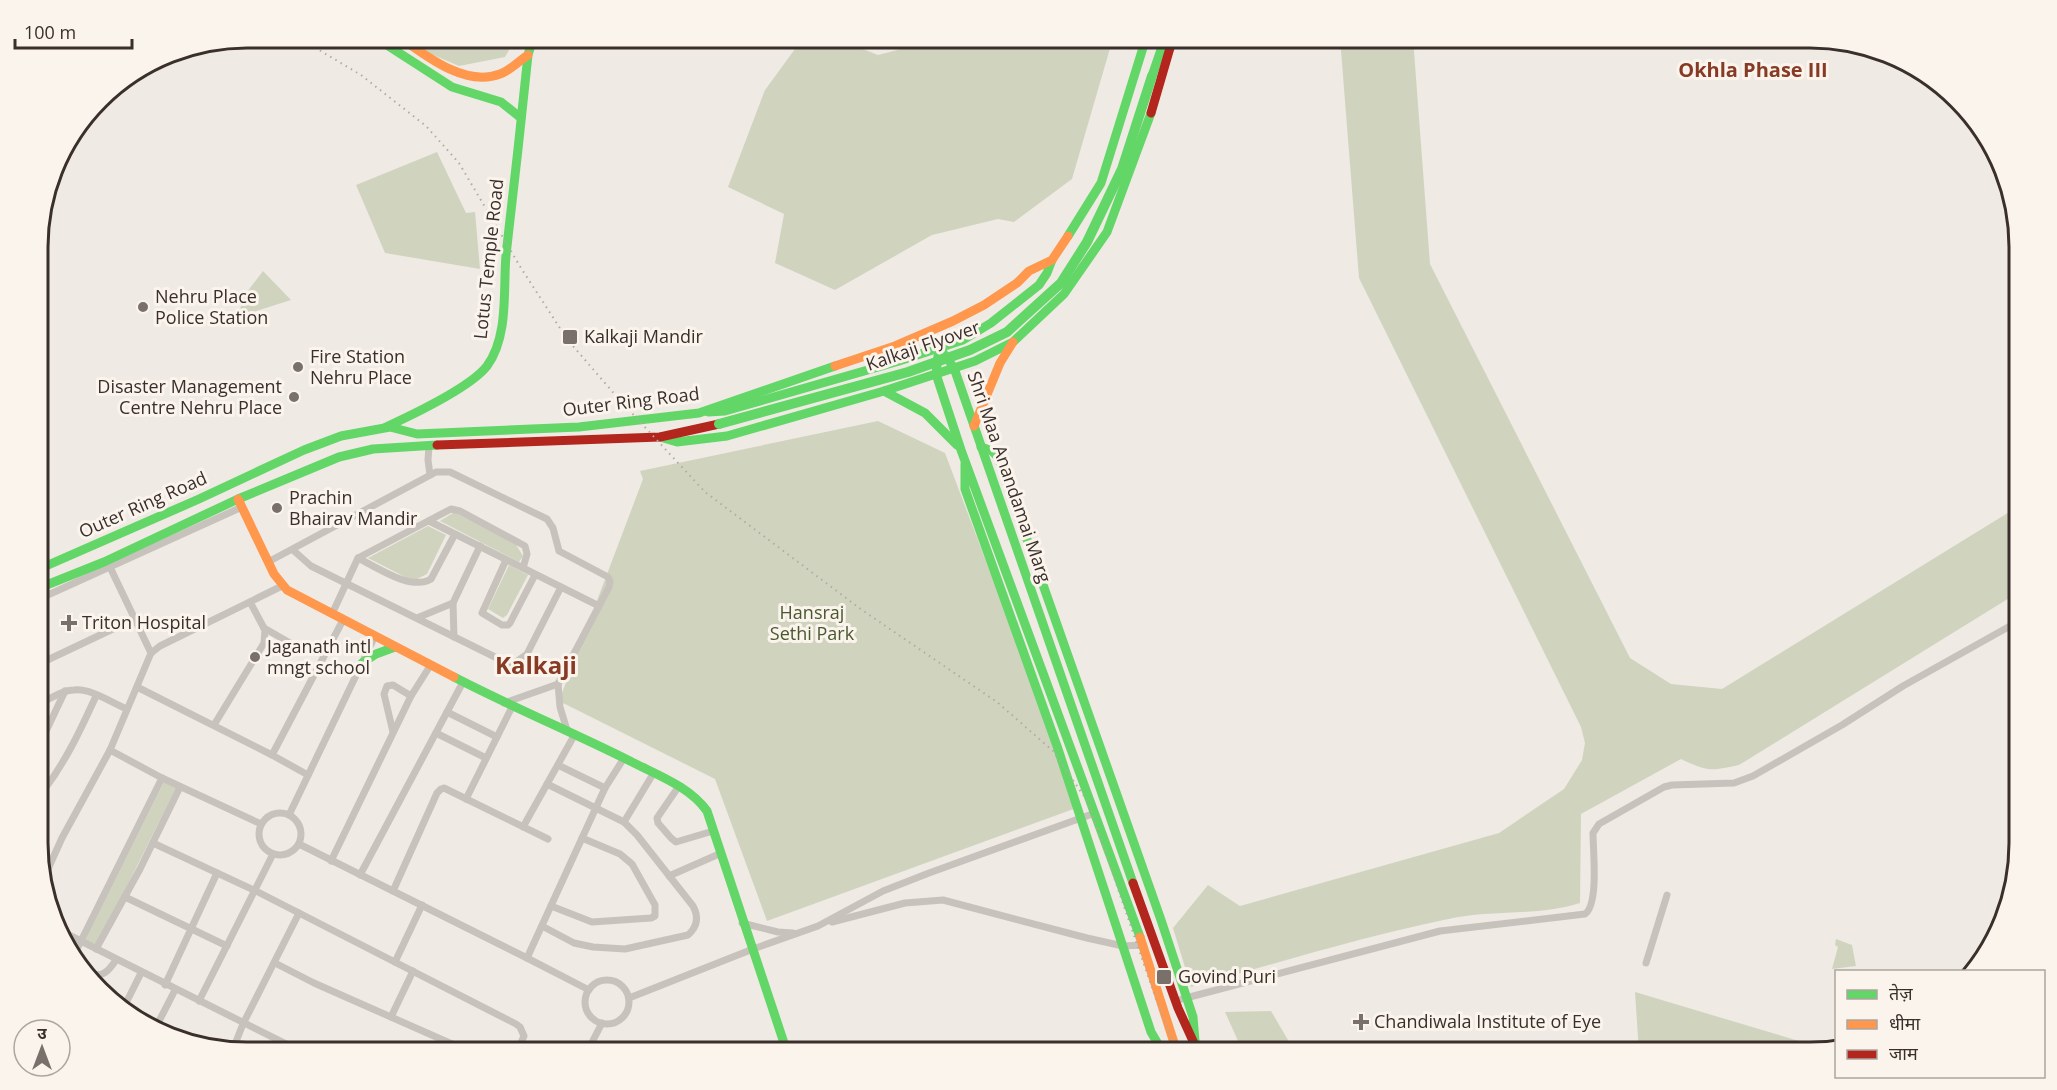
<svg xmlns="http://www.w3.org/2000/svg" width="2057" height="1090" font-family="'Open Sans','Noto Sans Devanagari',sans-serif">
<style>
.green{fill:#d0d4bf}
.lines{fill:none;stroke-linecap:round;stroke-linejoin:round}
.street{stroke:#c8c2bd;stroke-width:7}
.fast{stroke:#63d668;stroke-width:9}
.slow{stroke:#ff974d;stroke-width:9}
.jam{stroke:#b3261e;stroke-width:9}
.rail{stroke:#b0aba7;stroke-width:2;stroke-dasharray:1.5 4.5;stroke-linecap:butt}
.fast-bridge{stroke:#63d668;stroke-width:10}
.poi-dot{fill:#79706c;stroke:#faf4ed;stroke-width:2}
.labels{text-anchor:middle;stroke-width:6;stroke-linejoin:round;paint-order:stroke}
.street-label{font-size:18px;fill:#3a2f2b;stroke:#faf4ed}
.poi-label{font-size:18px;fill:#3a2f2b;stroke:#faf4ed;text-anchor:start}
.park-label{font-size:18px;fill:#49582f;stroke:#faf4ed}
.neighbourhood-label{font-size:20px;font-weight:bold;fill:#883b24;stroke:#faf4ed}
.district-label{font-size:24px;font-weight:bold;fill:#883b24;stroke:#faf4ed}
.rim{fill:none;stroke:#3a2f2b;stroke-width:3}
</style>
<rect width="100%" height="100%" fill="#efeae4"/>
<g class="green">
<polygon points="394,38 516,38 505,57 459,66"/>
<polygon points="803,38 835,38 878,55 917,45 969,38 1113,38 1072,179 1014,222 998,219 932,235 835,290 775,263 784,214 728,187 765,90"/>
<path d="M1340 38H1413L1430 264 1630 658 1671 684 1722 689 2019 506V592L1739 765C1711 771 1708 772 1681 759L1581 814 1580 903C1539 916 1495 910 1453 918 1364 936 1278 963 1191 987L1173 928 1208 885 1240 906 1499 833 1564 789 1582 760 1585 743 1581 727 1359 278Z"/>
<polygon points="437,152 466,213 475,212 480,269 385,253 356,185"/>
<path d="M263 271 291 300 241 316C237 300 254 284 263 271Z"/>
<polygon points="878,421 945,453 1079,807 767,921 715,779 559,701 643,479 640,471"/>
<polygon points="456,511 515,543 523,556 519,562 440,521"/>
<polygon points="428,526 446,535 427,574 413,581 368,558"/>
<polygon points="509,565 528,575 507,615 503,618 488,609"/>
<polygon points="164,782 176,788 97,946 85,940"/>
<polygon points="1836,939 1852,945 1856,966 1832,969 1838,947 1835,945"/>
<polygon points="1635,992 1829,1050 1824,1052 1639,1052"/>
<polygon points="1271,1011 1295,1052 1243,1052 1225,1012"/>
</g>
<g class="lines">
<g class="street">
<polyline points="429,446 428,460 430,475"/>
<polyline points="429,521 599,606"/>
<polyline points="293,550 311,566 507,663 516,662 527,654 561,587"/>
<path d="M358 558C378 568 411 591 431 579L455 534"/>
<polyline points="506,560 482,613 502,625 508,625 510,623 535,575"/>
<polyline points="268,562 436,472 450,472 547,519 553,528 559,551 608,577 610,581 609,587 558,684 560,707 567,730"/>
<polyline points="108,563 151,653"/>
<polyline points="39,599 242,507"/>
<polyline points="332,614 358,558 451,509 460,511 525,546 527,554 523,568"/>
<polyline points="417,618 453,603"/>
<polyline points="264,628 290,643"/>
<polyline points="454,637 453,603 480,546"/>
<polyline points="39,664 134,619"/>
<polyline points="137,687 272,755 308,775"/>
<polyline points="504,703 558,684"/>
<path d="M39 704C50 699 62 690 74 690 91 688 112 703 127 709"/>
<polyline points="447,712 497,737"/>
<polyline points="214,725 264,643 265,630 250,602"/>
<polyline points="393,732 384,694 387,686 393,685 411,696"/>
<polyline points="436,733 486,758"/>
<polyline points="39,746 65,691"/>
<polyline points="110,750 162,778 261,824"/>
<polyline points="272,755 343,620"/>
<polyline points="558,765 605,788"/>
<polyline points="679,786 657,818 658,823 671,838 676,842 713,831"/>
<path d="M44 790C66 761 81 729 96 696"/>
<polyline points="466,799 512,707"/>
<circle cx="280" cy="834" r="21"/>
<polyline points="289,815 375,636"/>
<polyline points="624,822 653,774"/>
<polyline points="523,827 575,734"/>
<polyline points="153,843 256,891 516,1024 520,1027 524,1036 517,1052"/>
<polyline points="299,844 527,958 589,990"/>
<polyline points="331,861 411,696 430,666"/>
<polyline points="360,875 463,682"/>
<polyline points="669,876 719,854"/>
<polyline points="43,880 62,838 110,750 151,653 160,646 282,586"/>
<polyline points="393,891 437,793 441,789 444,788 548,839"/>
<polyline points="125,897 227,946"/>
<polyline points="551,906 592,922 651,918 655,916 655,905 632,864 620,854 582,838"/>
<polyline points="832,922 905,903 943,900 1087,938 1123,946 1143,945"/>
<polyline points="742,923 778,932 793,933"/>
<path d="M542 926 574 943 593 947 625 949 688 935C697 927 699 917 693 906L637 835 624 822 547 784"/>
<polyline points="63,932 302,1052"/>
<polyline points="96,949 140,869 180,787"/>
<polyline points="527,958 605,788 624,758"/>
<polyline points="75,962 76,951 162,778"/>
<polyline points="395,962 422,905"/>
<polyline points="275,963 314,983 452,1044 458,1052"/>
<polyline points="1646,963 1667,895"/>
<path d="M87 972C102 979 108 972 116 960"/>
<circle cx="607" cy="1002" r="22"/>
<polyline points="165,985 217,873"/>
<polyline points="629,998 753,949 818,926 883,891 929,873 1095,813"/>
<path d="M1182 999 1440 931 1585 914C1599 904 1593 851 1593 833L1599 824 1664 787 1672 785 1734 783 1753 776 1842 725 1903 686 2019 621"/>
<polyline points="199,1001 273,854"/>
<polyline points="125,1005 141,973"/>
<polyline points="391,1017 413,971"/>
<polyline points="154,1031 175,990"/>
<polyline points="233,1049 243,1024 299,913"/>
<polyline points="587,1052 602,1023"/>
</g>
<g class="fast">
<polyline points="376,38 452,87 501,102 521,118"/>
<polyline points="1152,76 1165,38"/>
<polyline points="1068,236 1101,183 1146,38"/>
<polyline points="939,347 954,368 1133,883"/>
<polyline points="938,356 936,374 961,450 1140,937"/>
<polyline points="884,391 925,413 957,445"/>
<polyline points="708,412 725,411 899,361 963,340 991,323 1039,285 1047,273 1052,260"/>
<path d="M386 427C412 415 470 388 487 366 509 336 503 289 506 255 514 188 521 122 528 55L531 45 537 38"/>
<polyline points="660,437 677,442 727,436 884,391 954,368 975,361 1013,342 1064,294 1107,232 1151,113"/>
<polyline points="981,447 992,451 998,457 1161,920 1193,1017 1195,1041"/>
<polyline points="965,464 965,489 1057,746 1151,1032 1158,1044 1169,1052"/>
<polyline points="39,569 199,499 304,450 341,436 390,427 417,434 579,427 699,413 835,366"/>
<polyline points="39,588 104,562 238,499 339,457 373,449 437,445"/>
<polyline points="362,663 376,654 395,647"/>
<path d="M454 677C512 707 572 732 630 761 657 775 689 786 707 811L787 1052"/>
</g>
<g class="slow">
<path d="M401 38C427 57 466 87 500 74 511 70 519 61 528 55"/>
<polyline points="835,366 895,346 953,321 984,305 1017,283 1029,271 1052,260 1068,236"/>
<polyline points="974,426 1000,363 1013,342"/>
<polyline points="238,499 274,574 287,590 454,677"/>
<polyline points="1140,937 1177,1052"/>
</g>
<g class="jam">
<polyline points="1151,113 1172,41 1171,38"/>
<polyline points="437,445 660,437 719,424"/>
<polyline points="1133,883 1178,1008 1198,1052"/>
</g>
<polyline class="rail" points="280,38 314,47 361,75 426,126 459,163 521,268 567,339 617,397 705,492 862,610 997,702 1053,751 1088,802 1157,1002 1177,1052"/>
<polyline class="fast-bridge" points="719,424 908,372 970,350 1007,332 1061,283 1087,242 1122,169 1152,76"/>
</g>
<g class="poi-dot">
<circle cx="143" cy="307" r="6"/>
<rect x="562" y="329" width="16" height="16" rx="3"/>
<circle cx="298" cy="367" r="6"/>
<circle cx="294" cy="397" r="6"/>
<circle cx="277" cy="508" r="6"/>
<path d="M66 614h6v6h6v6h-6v6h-6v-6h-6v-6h6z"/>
<circle cx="255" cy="657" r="6"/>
<rect x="1156" y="969" width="16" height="16" rx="3"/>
<path d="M1358 1013h6v6h6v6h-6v6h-6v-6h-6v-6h6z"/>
</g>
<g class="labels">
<g class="street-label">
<text transform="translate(489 259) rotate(-84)" y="6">Lotus Temple Road</text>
<text transform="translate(923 346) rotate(-19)" y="6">Kalkaji Flyover</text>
<text transform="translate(631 402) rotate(-7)" y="6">Outer Ring Road</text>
<text transform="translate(1009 477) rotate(71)" y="6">Shri Maa Anandamai Marg</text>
<text transform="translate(143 505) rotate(-24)" y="6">Outer Ring Road</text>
</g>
<g class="poi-label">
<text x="155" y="303">Nehru Place<tspan x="155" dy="21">Police Station</tspan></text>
<text x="584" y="343">Kalkaji Mandir</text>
<text x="310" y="363">Fire Station<tspan x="310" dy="21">Nehru Place</tspan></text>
<text x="282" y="393" text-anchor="end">Disaster Management<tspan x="282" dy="21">Centre Nehru Place</tspan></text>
<text x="289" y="504">Prachin<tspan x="289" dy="21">Bhairav Mandir</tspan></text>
<text x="82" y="629">Triton Hospital</text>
<text x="267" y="653">Jaganath intl<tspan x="267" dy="21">mngt school</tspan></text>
<text x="1178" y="983">Govind Puri</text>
<text x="1374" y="1028">Chandiwala Institute of Eye</text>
</g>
<g class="park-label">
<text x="812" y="619">Hansraj<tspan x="812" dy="21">Sethi Park</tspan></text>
</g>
<g class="neighbourhood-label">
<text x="1753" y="77">Okhla Phase III</text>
</g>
<g class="district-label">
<text x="536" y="674">Kalkaji</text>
</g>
</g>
<path d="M0 0H2057V1090H0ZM247 48H1810A199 199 0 0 1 2009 247V843A199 199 0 0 1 1810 1042H247A199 199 0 0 1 48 843V247A199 199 0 0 1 247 48Z" fill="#faf4ed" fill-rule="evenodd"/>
<path class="rim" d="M247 48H1810A199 199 0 0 1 2009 247V843A199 199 0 0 1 1810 1042H247A199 199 0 0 1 48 843V247A199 199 0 0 1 247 48Z"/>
<rect x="1835" y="970" width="210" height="108" fill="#faf4ed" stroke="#ada59f" stroke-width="1.5"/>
<rect x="1847" y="990" width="30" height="9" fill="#63d668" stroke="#ada59f" stroke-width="1.5"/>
<text x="1889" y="1000" font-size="18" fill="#3a2f2b">तेज़</text>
<rect x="1847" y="1020" width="30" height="9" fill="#ff974d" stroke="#ada59f" stroke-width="1.5"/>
<text x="1889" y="1030" font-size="18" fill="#3a2f2b">धीमा</text>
<rect x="1847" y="1050" width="30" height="9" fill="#b3261e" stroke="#ada59f" stroke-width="1.5"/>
<text x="1889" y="1060" font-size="18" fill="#3a2f2b">जाम</text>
<g transform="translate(42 1048)"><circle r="28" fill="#faf4ed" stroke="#ada59f" stroke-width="1.5"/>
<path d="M0-4.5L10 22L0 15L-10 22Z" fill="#79706c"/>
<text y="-9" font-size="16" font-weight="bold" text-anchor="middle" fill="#3a2f2b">उ</text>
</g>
<path d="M15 39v9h117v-9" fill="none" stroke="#3a2f2b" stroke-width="3"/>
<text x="24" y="39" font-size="18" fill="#3a2f2b" stroke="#faf4ed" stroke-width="4.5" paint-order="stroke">100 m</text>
</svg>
